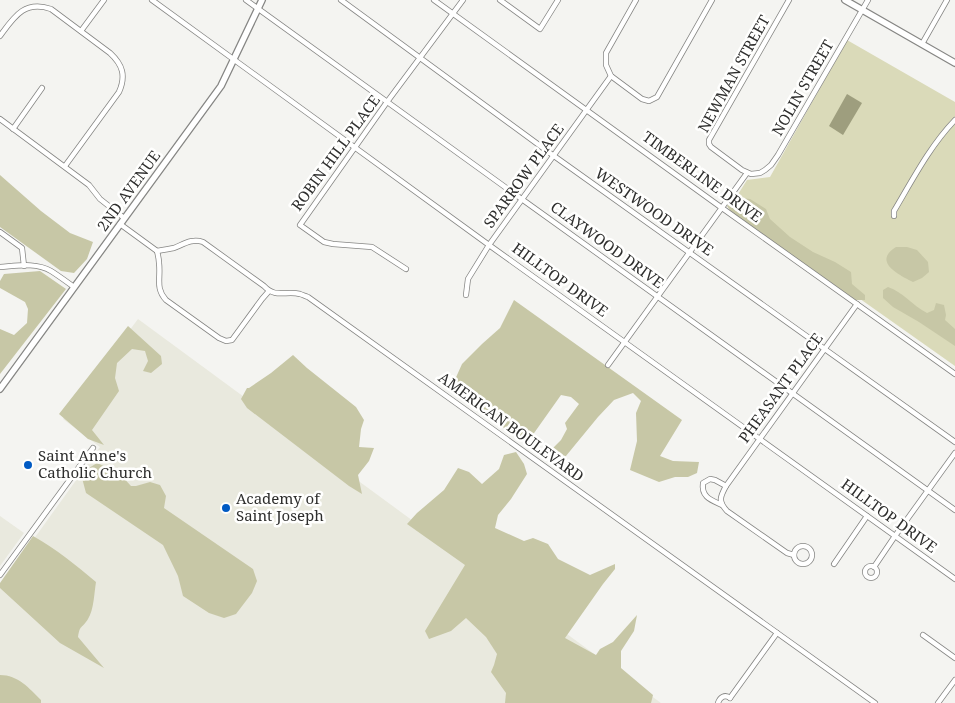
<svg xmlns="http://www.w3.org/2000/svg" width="955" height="703" font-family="'Noto Serif',serif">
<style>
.built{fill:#e9e9de}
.green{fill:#dadab9}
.forest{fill:#c7c7a6}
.water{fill:#9e9e7e}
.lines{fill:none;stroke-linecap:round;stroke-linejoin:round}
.minor-casing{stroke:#868684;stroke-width:6}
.tertiary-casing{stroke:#868684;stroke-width:8}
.minor{stroke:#fff;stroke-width:4.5}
.tertiary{stroke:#fff;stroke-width:5.5}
.poi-dot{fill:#005ac3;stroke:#fffffe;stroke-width:2}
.labels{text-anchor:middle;stroke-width:5;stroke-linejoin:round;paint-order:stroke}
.street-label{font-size:15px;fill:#2e2e2d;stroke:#fffffe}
.poi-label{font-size:15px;fill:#2e2e2d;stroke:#fffffe;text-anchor:start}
</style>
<rect width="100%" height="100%" fill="#f4f4f1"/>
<g class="built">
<polygon points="138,319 661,703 0,703 0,586 100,447 63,419"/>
<polygon points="0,516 24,533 0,566"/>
</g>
<polygon class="green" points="847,40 955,102 955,366 730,207 747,180 770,177"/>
<g class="forest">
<polygon points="0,175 41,211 70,233 93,242 87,259 74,273 61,271 0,227"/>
<polygon points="733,197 750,199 766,209 770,219 790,237 813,252 835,262 851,272 852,284 865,295 865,300 855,300 731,212 727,206"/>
<path d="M896 247H907L917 250 928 262 929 272 922 278 913 282C899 275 872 262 896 247Z"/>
<polygon points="40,271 66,289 0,374 0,329 14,335 27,323 28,309 25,302 0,288 0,281 4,274"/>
<path d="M888 287C903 292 913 306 927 313L934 310 936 303 944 305 946 315 945 320 955 329V346L919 322 893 307 883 298V290Z"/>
<polygon points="514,300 682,420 660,456 673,461 699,462 697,473 688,477 675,477 659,482 630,470 637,441 636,413 641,401 633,393 614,400 598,417 561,462 551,464 548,462 550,451 561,440 567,429 565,423 579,404 571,397 561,395 527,443 460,399 449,388 453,384 462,364 482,344 500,328"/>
<polygon points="128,326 161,356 162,364 151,373 143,371 148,361 145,351 132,349 117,363 115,378 119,391 92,430 104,445 88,439 59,414"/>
<polygon points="293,355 307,368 356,407 364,420 361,429 359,447 374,448 369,461 358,475 362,494 349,486 247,408 241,399 247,388 249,388 271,373"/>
<polygon points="516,452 524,464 527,474 511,499 498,515 495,528 524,541 533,538 548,544 558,559 590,575 615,564 615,569 603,584 565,638 596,655 600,649 613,642 637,615 634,631 621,651 621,668 653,695 651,703 505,703 506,693 491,672 494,665 497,654 486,637 466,618 451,631 429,639 425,631 465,565 407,524 417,513 444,490 458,468 469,472 482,484 499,469 504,455"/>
<polygon points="97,463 119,473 131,486 136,486 150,482 160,485 166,496 164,508 253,569 257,581 252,593 236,614 224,618 209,613 183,596 178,576 163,545 86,493 82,478 89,468"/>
<path d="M33 536C56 549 76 565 96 582 94 594 94 609 88 619 82 629 80 624 78 637L104 668 60 643 0 588V583Z"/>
<path d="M0 675C18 675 29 688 41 700V703H0Z"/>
</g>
<polygon class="water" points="847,94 862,103 843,135 829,126"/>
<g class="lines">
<g class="minor-casing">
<g id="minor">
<polyline points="152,0 489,245 955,579"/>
<polyline points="246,0 523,200 955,510"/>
<polyline points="341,0 554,156 955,442"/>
<polyline points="434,0 722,208 955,374"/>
<polyline points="500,0 540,29 558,0"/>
<polyline points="636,0 606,53 606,65 611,76 642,99 649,101 657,97 712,0"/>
<polyline points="789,0 709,140 709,144 711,147 742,170 751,174 760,173 765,170 771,165 778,155 868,0"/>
<polyline points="81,31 104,0"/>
<path d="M0 36C14 17 24 0 51 9L110 53C123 65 126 76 119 92L65 166"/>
<polyline points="922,44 947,0"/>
<polyline points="0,119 89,185 100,199 124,218"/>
<polyline points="13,129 42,88"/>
<path d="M894 216V211C913 179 930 146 955 120"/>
<path d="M120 224 157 251C163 250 169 249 174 248 184 244 192 238 203 242L264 286C276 299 286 290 300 294 303 295 305 296 308 297L875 703"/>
<polyline points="0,232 22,248 24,266"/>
<path d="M157 251C158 255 159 259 159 263 161 278 155 288 166 300L219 338 226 341 232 340 262 299 269 291"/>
<path d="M0 267C16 266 36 262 51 271 59 276 67 282 74 287"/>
<polyline points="406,269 372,247 333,244 324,242 300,225 387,102 463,0"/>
<polyline points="466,295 468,279 489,245 611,76"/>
<polyline points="608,365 747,173"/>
<path d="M722 505C711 500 701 497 703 483L710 479 715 480 726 486"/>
<circle cx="803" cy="555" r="9"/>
<path d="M794 555 787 553 727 511C718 501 720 497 726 486L857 304"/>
<polyline points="834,564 867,516"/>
<circle cx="871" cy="572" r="6"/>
<polyline points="874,567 895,536 955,453"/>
<polyline points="0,575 93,448"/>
<polyline points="923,635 955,658"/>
<polyline points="730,698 777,633"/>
<path d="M718 703C720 697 725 694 730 698"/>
<polyline points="938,703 955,680"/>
</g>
</g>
<g class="tertiary-casing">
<g id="tertiary">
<polyline points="845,0 955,63"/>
<polyline points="0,389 221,86 262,0"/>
</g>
</g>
<use href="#minor" class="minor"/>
<use href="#tertiary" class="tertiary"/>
</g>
<g class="poi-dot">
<circle cx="28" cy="465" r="5"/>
<circle cx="226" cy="508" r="5"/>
</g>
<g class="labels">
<g class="street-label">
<text transform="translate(734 74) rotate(-61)" y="5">NEWMAN STREET</text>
<text transform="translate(803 88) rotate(-60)" y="5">NOLIN STREET</text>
<text transform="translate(336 153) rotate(-54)" y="5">ROBIN HILL PLACE</text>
<text transform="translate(524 176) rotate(-54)" y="5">SPARROW PLACE</text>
<text transform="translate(702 177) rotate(36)" y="5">TIMBERLINE DRIVE</text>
<text transform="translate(129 191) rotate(-54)" y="5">2ND AVENUE</text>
<text transform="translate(654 212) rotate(35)" y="5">WESTWOOD DRIVE</text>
<text transform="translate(607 245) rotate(36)" y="5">CLAYWOOD DRIVE</text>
<text transform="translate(560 280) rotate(36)" y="5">HILLTOP DRIVE</text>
<text transform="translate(781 388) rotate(-54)" y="5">PHEASANT PLACE</text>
<text transform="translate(511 427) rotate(36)" y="5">AMERICAN BOULEVARD</text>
<text transform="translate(889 516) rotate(36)" y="5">HILLTOP DRIVE</text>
</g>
<g class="poi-label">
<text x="38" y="461">Saint Anne's<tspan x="38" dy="17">Catholic Church</tspan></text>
<text x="236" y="504">Academy of<tspan x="236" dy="17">Saint Joseph</tspan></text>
</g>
</g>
</svg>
